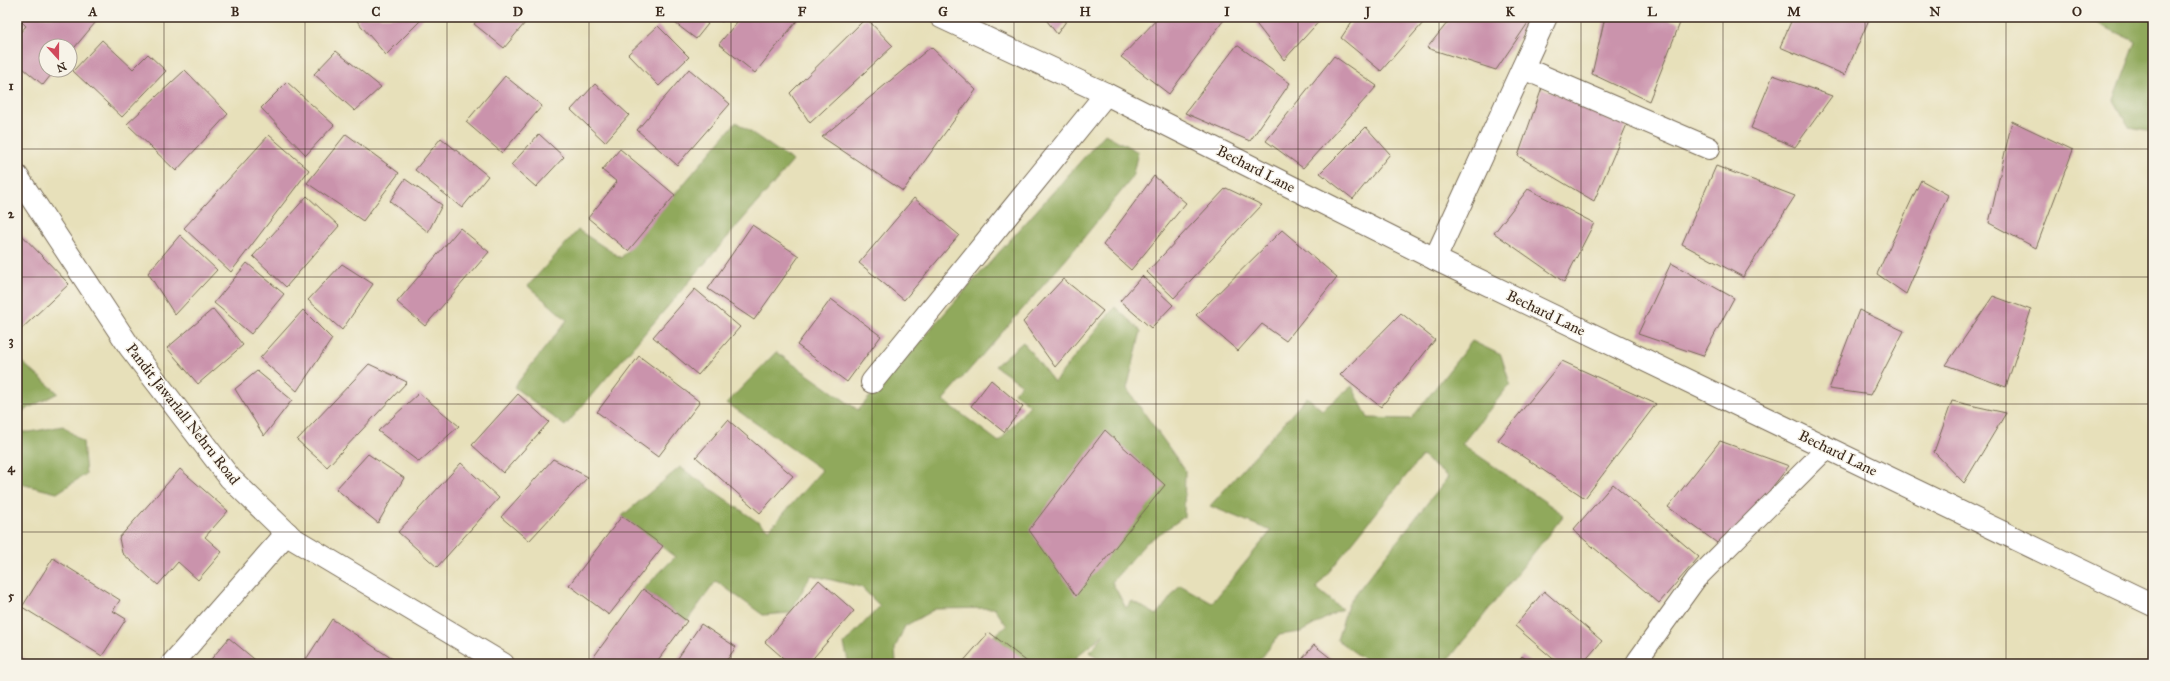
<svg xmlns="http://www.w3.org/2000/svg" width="2170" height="681" font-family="'IM FELL Great Primer',serif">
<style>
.forest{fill:#90a95b;stroke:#666a3c}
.building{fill:#ca93ac}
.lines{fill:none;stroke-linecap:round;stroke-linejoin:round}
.lane-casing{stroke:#776a55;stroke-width:22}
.street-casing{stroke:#776a55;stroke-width:24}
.lane{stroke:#fff;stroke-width:20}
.street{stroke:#fff;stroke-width:22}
.grid{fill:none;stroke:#3b2a1e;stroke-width:1;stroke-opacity:0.55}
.labels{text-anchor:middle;stroke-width:3;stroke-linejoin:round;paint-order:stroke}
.street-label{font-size:15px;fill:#3b2a1e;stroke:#f7f3e8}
.neatline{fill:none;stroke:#3b2a1e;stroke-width:1.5}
.grid-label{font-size:13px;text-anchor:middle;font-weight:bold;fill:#3b2a1e}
</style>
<rect width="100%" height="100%" fill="#f7f3e8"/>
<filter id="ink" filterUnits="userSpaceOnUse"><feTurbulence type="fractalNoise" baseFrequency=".025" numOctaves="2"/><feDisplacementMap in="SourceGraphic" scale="8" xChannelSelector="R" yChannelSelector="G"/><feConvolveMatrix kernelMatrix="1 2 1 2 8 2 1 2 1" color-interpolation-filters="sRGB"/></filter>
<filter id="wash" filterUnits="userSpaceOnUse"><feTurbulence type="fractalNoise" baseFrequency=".012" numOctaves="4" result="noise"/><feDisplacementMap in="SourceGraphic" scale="16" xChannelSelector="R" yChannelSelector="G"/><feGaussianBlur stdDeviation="0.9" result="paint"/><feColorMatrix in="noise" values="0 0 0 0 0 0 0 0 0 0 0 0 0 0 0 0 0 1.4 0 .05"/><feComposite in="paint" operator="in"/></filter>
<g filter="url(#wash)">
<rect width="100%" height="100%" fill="#e7e0ba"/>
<g class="forest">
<polygon points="2084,17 2153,17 2153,131 2129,127 2114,100 2136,42"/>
<polygon points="736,122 793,161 565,426 514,387 567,320 528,286 578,230 621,258"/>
<polygon points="1105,134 1138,152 1132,178 1069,256 943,400 999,442 1030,405 1014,393 1021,384 995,366 1023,342 1054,382 1115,307 1141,331 1127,389 1185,470 1184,517 1146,543 1112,582 1126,608 1132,601 1157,615 1180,585 1212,603 1271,531 1210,506 1307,397 1322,410 1352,386 1368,418 1411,419 1472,341 1501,355 1510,384 1462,444 1564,515 1445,664 1371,664 1337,640 1349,602 1448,477 1422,456 1316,588 1342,609 1301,632 1279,635 1257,664 1105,664 1090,652 1104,634 1077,656 1076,664 978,664 972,652 1007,626 994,608 935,609 905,626 895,648 896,664 849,664 844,644 880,606 861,587 811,575 790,613 763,615 716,581 687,621 643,589 675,557 622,516 680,467 769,530 822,470 727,403 776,352 858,410"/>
<polygon points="17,358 58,393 19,413 17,411"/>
<polygon points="63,426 83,442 86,474 57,493 17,483 17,432 30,432"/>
</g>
<g id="blocks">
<g class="building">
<polygon points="17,17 100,17 70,53 70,46 46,46 46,70 55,70 43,85 17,63 17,36 26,26"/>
<polygon points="360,17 424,17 386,55 357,21"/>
<polygon points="479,17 530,17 504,48 474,24"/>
<polygon points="667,17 699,17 708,24 696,39"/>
<polygon points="716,17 725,17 722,22"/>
<polygon points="741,17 800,17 755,73 719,44"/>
<polygon points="1044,17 1069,17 1057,34"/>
<polygon points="1159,17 1226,17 1169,94 1121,57"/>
<polygon points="1251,17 1323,17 1284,60"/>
<polygon points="1355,17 1412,17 1423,23 1381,71 1341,38"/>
<polygon points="1452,17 1532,17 1496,70 1427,48"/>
<polygon points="1605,17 1662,17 1680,23 1649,101 1592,74"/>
<polygon points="1793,17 1870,17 1845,75 1780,47"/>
<polygon points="866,18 893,46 810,123 790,93"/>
<polygon points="658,26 689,57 659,86 628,54"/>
<polygon points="102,40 133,69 148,54 166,71 122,117 73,71"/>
<polygon points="1237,45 1290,83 1250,141 1185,113"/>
<polygon points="931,47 976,90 903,191 822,137"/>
<polygon points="336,51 381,87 355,111 314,74"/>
<polygon points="1334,56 1377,86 1303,168 1266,141"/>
<polygon points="689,69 730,104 677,165 637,130"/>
<polygon points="185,70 228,114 176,171 127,124"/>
<polygon points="1773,75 1832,96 1795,147 1751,128"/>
<polygon points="505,76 542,106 502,153 466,122"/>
<polygon points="287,82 334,125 306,155 261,108"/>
<polygon points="595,84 629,115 605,142 571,110"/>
<polygon points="1542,88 1628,122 1594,201 1518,156"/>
<polygon points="2012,121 2073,150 2036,248 1989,223"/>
<polygon points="1366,127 1390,154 1353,199 1320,173"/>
<polygon points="346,134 399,173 363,221 307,183"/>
<polygon points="539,134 564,157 536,187 511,165"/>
<polygon points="269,135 309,170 231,272 184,228"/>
<polygon points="441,138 488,176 462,208 415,170"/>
<polygon points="620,149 675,195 628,251 588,218 617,182 602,170"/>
<polygon points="1716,166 1795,196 1743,277 1682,244"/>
<polygon points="1154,176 1186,203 1131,270 1103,245"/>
<polygon points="405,179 442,205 428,232 390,201"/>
<polygon points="1921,180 1948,195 1906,294 1877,274"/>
<polygon points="1226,188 1262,205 1174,298 1147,272"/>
<polygon points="1528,189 1594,223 1564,282 1494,233"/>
<polygon points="307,196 339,226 286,287 253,256"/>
<polygon points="914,198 959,235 904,300 859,263"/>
<polygon points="752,225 799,256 754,320 708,289"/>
<polygon points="460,228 489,252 425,326 397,302"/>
<polygon points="17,230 69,284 17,333"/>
<polygon points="1282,230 1337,277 1286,341 1262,324 1238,351 1196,315"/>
<polygon points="180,235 217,270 175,315 148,273"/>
<polygon points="247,263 284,294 251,334 214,303"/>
<polygon points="1671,263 1734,298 1703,356 1638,334"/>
<polygon points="342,264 373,284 342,330 308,300"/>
<polygon points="1142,276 1173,305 1151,328 1120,301"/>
<polygon points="1063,279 1103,311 1055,367 1023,322"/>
<polygon points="695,289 740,327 698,375 653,337"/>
<polygon points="1993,296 2031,310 2006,387 1946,365"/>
<polygon points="831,299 881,336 847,382 797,345"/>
<polygon points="213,309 243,345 198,384 167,348"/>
<polygon points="303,310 332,339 297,391 260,358"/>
<polygon points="1859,310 1904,331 1871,395 1829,389"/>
<polygon points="1401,313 1435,340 1381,407 1340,375"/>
<polygon points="639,356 700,402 658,457 597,412"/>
<polygon points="1562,361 1656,404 1585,498 1498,440"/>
<polygon points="369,364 407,382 327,467 297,440"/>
<polygon points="257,371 292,400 264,436 235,389"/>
<polygon points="991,380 1023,407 1004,432 971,406"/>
<polygon points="419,393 459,426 419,462 378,431"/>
<polygon points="518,394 549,422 503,473 472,445"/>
<polygon points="1952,401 2006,413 1964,483 1934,452"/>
<polygon points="728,420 793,476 760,513 696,457"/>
<polygon points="1105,430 1165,485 1076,596 1029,530"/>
<polygon points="1720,441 1789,466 1724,548 1668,507"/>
<polygon points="368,454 404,478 378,523 336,489"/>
<polygon points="553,459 588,477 529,541 501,517"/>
<polygon points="461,463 499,498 437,567 398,532"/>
<polygon points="180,469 228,511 205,537 222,552 198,580 178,562 158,585 122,553 119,538"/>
<polygon points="1613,484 1699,557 1659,603 1573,530"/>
<polygon points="622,516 663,546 609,615 569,585"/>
<polygon points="53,558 120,600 113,611 126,619 102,656 22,607"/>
<polygon points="819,580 854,611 808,664 790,664 765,642"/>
<polygon points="643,589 687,621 655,664 592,664 590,662"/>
<polygon points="1544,591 1602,641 1582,664 1559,664 1515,626"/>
<polygon points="332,619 400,664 303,664"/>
<polygon points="701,624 736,647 724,664 674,664"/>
<polygon points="989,632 1030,664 961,664"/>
<polygon points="229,638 260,664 207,664"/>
<polygon points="1314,645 1338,664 1298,664"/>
<polygon points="17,654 34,664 17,664"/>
<polygon points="1522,656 1533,664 1516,664"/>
</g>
</g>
</g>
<g filter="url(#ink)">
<use href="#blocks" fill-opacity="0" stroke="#776a55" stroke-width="1"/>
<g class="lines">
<g class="lane-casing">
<polyline id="lane" points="1637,661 1696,579 1827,448"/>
</g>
<g class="street-casing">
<g id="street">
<polyline points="941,17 1106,94 1435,259 2153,605"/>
<polyline points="1523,68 1709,148"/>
<polyline points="17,176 129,346 230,478 292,538 503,664"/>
<polyline points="1435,259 1546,17"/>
<polyline points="872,382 1106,94"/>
<polyline points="172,664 287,533"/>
</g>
</g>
<use href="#lane" class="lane"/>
<use href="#street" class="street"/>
</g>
</g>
<path class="grid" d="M164 17V664M305 17V664M447 17V664M589 17V664M731 17V664M872 17V664M1014 17V664M1156 17V664M1298 17V664M1439 17V664M1581 17V664M1723 17V664M1865 17V664M2006 17V664M17 149H2153M17 277H2153M17 404H2153M17 532H2153"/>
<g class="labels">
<g class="street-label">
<text transform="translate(1256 169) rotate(27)" y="5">Bechard Lane</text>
<text transform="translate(1546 313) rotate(26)" y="5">Bechard Lane</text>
<text transform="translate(183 414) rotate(52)" y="5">Pandit Jawarlall Nehru Road</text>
<text transform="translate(1838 453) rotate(26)" y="5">Bechard Lane</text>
</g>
</g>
<rect width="2170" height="681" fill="none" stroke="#f7f3e8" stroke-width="44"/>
<g transform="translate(58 58) rotate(159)"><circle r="19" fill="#f7f3e8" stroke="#aca397"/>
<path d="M0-3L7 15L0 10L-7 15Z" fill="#d1495b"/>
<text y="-6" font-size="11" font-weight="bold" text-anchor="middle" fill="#3b2a1e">N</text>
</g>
<rect x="22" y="22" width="2126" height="637" class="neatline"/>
<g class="grid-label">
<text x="93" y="16">A</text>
<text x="235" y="16">B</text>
<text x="376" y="16">C</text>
<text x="518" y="16">D</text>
<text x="660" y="16">E</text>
<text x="802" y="16">F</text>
<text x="943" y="16">G</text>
<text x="1085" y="16">H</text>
<text x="1227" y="16">I</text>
<text x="1368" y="16">J</text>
<text x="1510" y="16">K</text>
<text x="1652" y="16">L</text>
<text x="1794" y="16">M</text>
<text x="1935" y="16">N</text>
<text x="2077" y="16">O</text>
<text x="11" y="90">1</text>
<text x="11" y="218">2</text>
<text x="11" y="345">3</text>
<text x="11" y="472">4</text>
<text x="11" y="600">5</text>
</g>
</svg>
